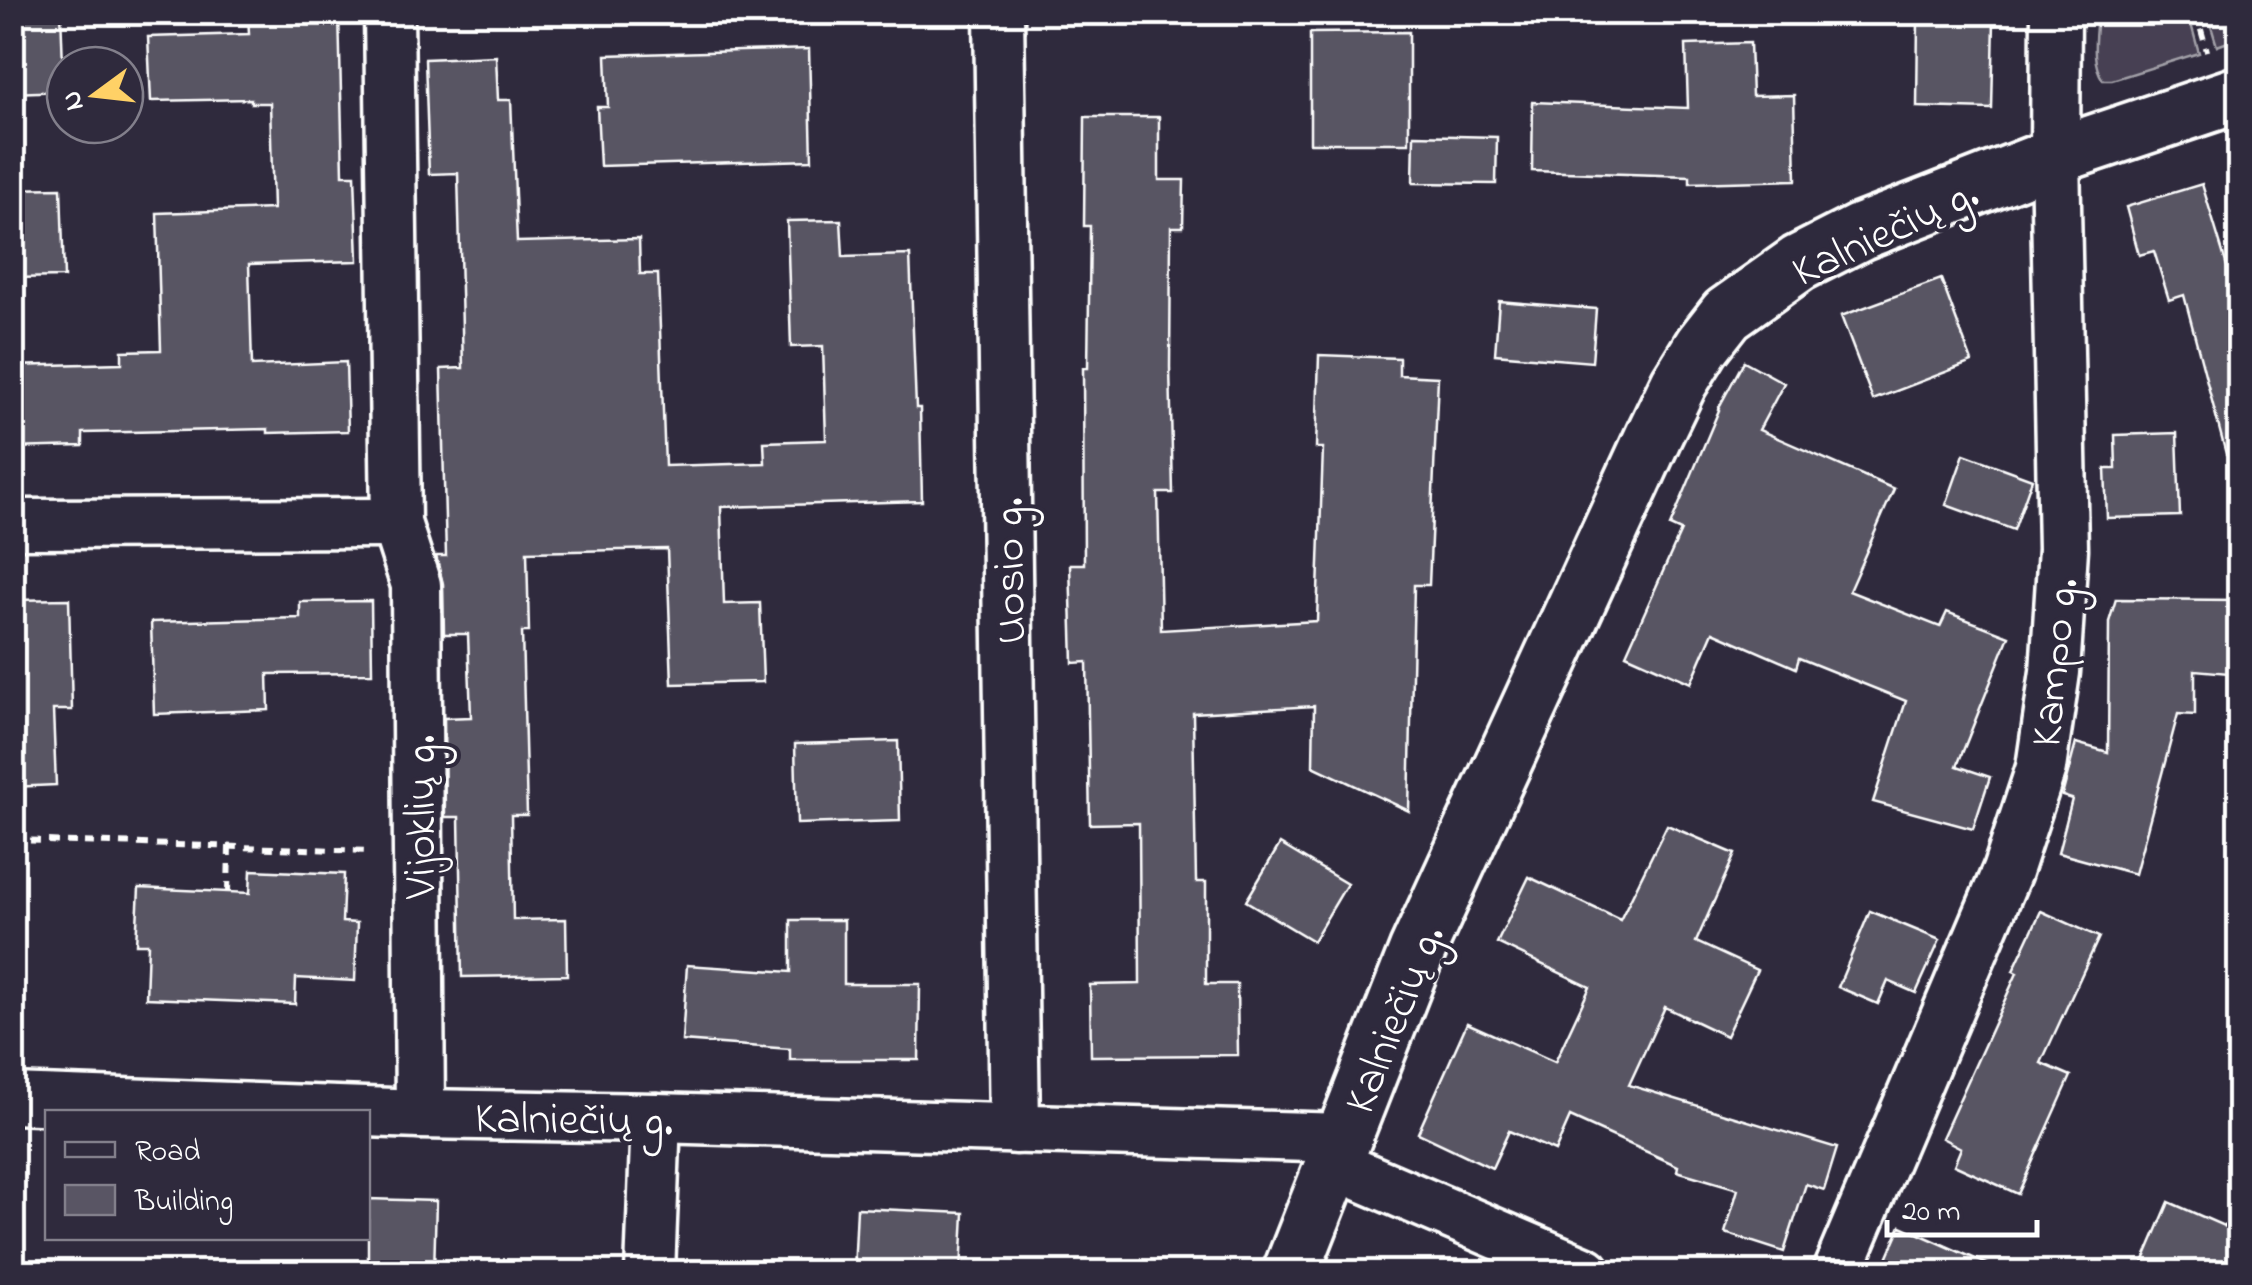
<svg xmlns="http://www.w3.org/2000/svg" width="2252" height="1285" font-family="'Indie Flower',sans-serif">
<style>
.green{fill:#464152;stroke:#a2a0a8;stroke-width:2.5}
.building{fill:#595564;stroke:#fff;stroke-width:2.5}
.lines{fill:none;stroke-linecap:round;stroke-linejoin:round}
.minor-casing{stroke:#fff;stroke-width:55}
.tertiary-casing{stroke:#fff;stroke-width:62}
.path{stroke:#fff;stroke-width:6;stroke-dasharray:10 8;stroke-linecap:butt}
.minor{stroke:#2f2a3d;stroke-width:48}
.tertiary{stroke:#2f2a3d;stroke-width:55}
.labels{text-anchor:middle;stroke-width:8;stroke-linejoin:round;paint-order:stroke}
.street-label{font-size:45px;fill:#fff;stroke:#2f2a3d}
</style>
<rect width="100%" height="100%" fill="#2f2a3d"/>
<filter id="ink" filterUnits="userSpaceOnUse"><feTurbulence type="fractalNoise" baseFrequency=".01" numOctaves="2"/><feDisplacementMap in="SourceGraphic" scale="20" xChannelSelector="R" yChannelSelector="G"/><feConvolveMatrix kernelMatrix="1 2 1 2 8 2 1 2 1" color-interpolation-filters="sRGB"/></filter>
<g filter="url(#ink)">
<g class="green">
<path d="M2097 13H2188L2199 53 2112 80H2103C2090 62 2096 34 2097 13Z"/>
<polygon points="2207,13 2239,13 2239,38 2217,46"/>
</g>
<g class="building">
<polygon points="12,12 61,12 64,91 12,93"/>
<polygon points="339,12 343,175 355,175 358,261 249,264 252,366 346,362 348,431 268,433 268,429 83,433 83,446 12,448 12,366 122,363 122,351 161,350 157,213 273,209 270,103 251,103 251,99 151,101 148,37 249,34 248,14"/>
<polygon points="1918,18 1994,20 1992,109 1917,107"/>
<polygon points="1409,32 1409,143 1310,143 1310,33"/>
<polygon points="1750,43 1752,96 1794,95 1796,180 1690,183 1690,176 1532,171 1533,102 1688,108 1686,45"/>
<polygon points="809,49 812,160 600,166 597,107 608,107 606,55"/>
<polygon points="496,56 498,100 511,100 517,242 639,239 640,274 658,274 665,466 765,463 764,442 826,440 823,346 791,347 787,221 841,220 843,257 910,255 916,408 920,408 922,501 721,507 724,604 760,603 763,682 672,684 667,549 527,552 529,632 522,632 527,815 511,815 513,920 566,919 567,975 462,977 459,817 445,817 444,718 471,717 468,634 444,634 443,584 436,556 446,556 441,369 463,368 458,173 429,174 425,59"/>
<polygon points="1085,117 1159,117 1159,180 1184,180 1183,227 1171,227 1170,367 1173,493 1158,493 1161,630 1317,621 1323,448 1316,448 1319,355 1399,358 1399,375 1438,377 1429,585 1414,585 1409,811 1313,766 1314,706 1193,713 1196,882 1206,882 1206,984 1237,984 1238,1055 1091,1056 1090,985 1140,984 1139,823 1090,824 1087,662 1073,663 1070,564 1084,564 1083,368 1088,368 1090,226 1084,226"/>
<polygon points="1414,135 1497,137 1496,184 1413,183"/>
<polygon points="2202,184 2240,309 2240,453 2226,454 2184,295 2169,300 2154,251 2139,255 2126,207"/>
<polygon points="61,188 64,277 12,278 12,189"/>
<polygon points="1941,279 1972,362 1873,400 1841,316"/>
<polygon points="1499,301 1596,309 1592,362 1495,354"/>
<polygon points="1744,361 1784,383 1759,430 1894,489 1849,591 1940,627 1947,612 2009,636 1957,766 1990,777 1973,829 1873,802 1906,701 1799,658 1796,668 1713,632 1691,683 1626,654 1681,531 1670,526 1719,410 1718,409"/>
<polygon points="2177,433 2180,516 2107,518 2105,469 2116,469 2115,435"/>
<polygon points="1964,454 2032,479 2014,530 1946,505"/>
<polygon points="69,599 72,710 53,710 56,785 12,787 12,600"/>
<polygon points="2116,599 2240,600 2240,674 2195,670 2195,715 2178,714 2135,874 2058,853 2072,799 2062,796 2076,743 2108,752 2109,622"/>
<polygon points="371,601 372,673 268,674 269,710 154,714 151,622 300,618 300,602"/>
<polygon points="898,741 900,821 797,824 795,744"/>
<polygon points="1667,825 1735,854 1696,942 1757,970 1726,1036 1665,1007 1629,1085 1837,1148 1824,1190 1806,1184 1784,1252 1725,1233 1738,1189 1677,1171 1678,1166 1570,1117 1555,1151 1509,1131 1492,1168 1418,1133 1467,1023 1555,1062 1590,987 1497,943 1529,877 1620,920"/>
<polygon points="1280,844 1347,884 1313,941 1246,901"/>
<polygon points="251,870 344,874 342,922 357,923 355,981 296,978 295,1004 146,998 148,944 136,944 139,888 250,893"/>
<polygon points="1870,911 1940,940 1916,993 1888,981 1878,1004 1838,987"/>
<polygon points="2041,911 2099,937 2041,1063 2071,1076 2018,1194 1954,1165 1961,1148 1942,1138 2017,973 2013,971"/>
<polygon points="791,920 844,920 844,984 920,984 919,1060 790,1060 790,1049 682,1041 687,965 791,972"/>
<polygon points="368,1199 436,1201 434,1272 368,1272"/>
<polygon points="2169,1202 2240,1233 2240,1272 2139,1272"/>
<polygon points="857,1208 964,1213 961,1272 854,1272"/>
<polygon points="1901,1226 2005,1272 1881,1272"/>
</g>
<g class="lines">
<g class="minor-casing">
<g id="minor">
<polyline points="389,12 396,523 416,585 420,1114"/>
<polyline points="999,12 1015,1129"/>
<polyline points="12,524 396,523"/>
<polyline points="12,1099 420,1114 656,1118 1344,1138"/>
<polyline points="1333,1164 1586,1272"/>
<polyline points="650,1272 656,1118"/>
<polyline points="1837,1272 2007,871 2041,768 2055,672 2063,549 2055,156 2056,12"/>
</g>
</g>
<g class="tertiary-casing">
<polyline id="tertiary" points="1291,1272 1417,951 1654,435 1679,383 1702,346 1727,314 1799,263 1860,232 2055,156 2240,94"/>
</g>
<g class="path">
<polyline points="2196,12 2207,51"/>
<polyline points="12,840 371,851"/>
<polyline points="228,892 229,846"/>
</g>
<use href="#minor" class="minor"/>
<use href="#tertiary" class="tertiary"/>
</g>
</g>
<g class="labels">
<g class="street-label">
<text transform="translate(1884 230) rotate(-25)" y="16">Kalniečių g.</text>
<text transform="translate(1007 571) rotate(-91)" y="16">Uosio g.</text>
<text transform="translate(2052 662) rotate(-84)" y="16">Kampo g.</text>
<text transform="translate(418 817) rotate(-90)" y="16">Vijoklių g.</text>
<text transform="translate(1392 1018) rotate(-68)" y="16">Kalniečių g.</text>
<text transform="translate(574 1117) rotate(1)" y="16">Kalniečių g.</text>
</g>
</g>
<rect width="2252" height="1285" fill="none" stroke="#2f2a3d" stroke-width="50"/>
<rect x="25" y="25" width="2202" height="1235" fill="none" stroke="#fff" stroke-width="4" filter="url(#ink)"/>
<rect x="45" y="1110" width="325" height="130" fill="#2f2a3d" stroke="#827f8b" stroke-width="2.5"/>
<rect x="65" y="1142" width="50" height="15" fill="#2f2a3d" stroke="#827f8b" stroke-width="2.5"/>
<text x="135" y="1160" font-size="30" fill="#ffffff">Road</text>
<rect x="65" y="1185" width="50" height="30" fill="#595564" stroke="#827f8b" stroke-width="2.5"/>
<text x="135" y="1210" font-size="30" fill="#ffffff">Building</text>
<g transform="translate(95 95) rotate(255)"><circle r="48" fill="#2f2a3d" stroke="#827f8b" stroke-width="2.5"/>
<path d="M0-8L18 38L0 25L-18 38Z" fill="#ffd166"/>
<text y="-15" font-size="28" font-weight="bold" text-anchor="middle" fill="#ffffff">N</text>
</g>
<path d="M1887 1220v15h150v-15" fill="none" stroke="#ffffff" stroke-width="5"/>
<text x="1902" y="1220" font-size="30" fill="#ffffff" stroke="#2f2a3d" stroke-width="8" paint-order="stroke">20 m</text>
</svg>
